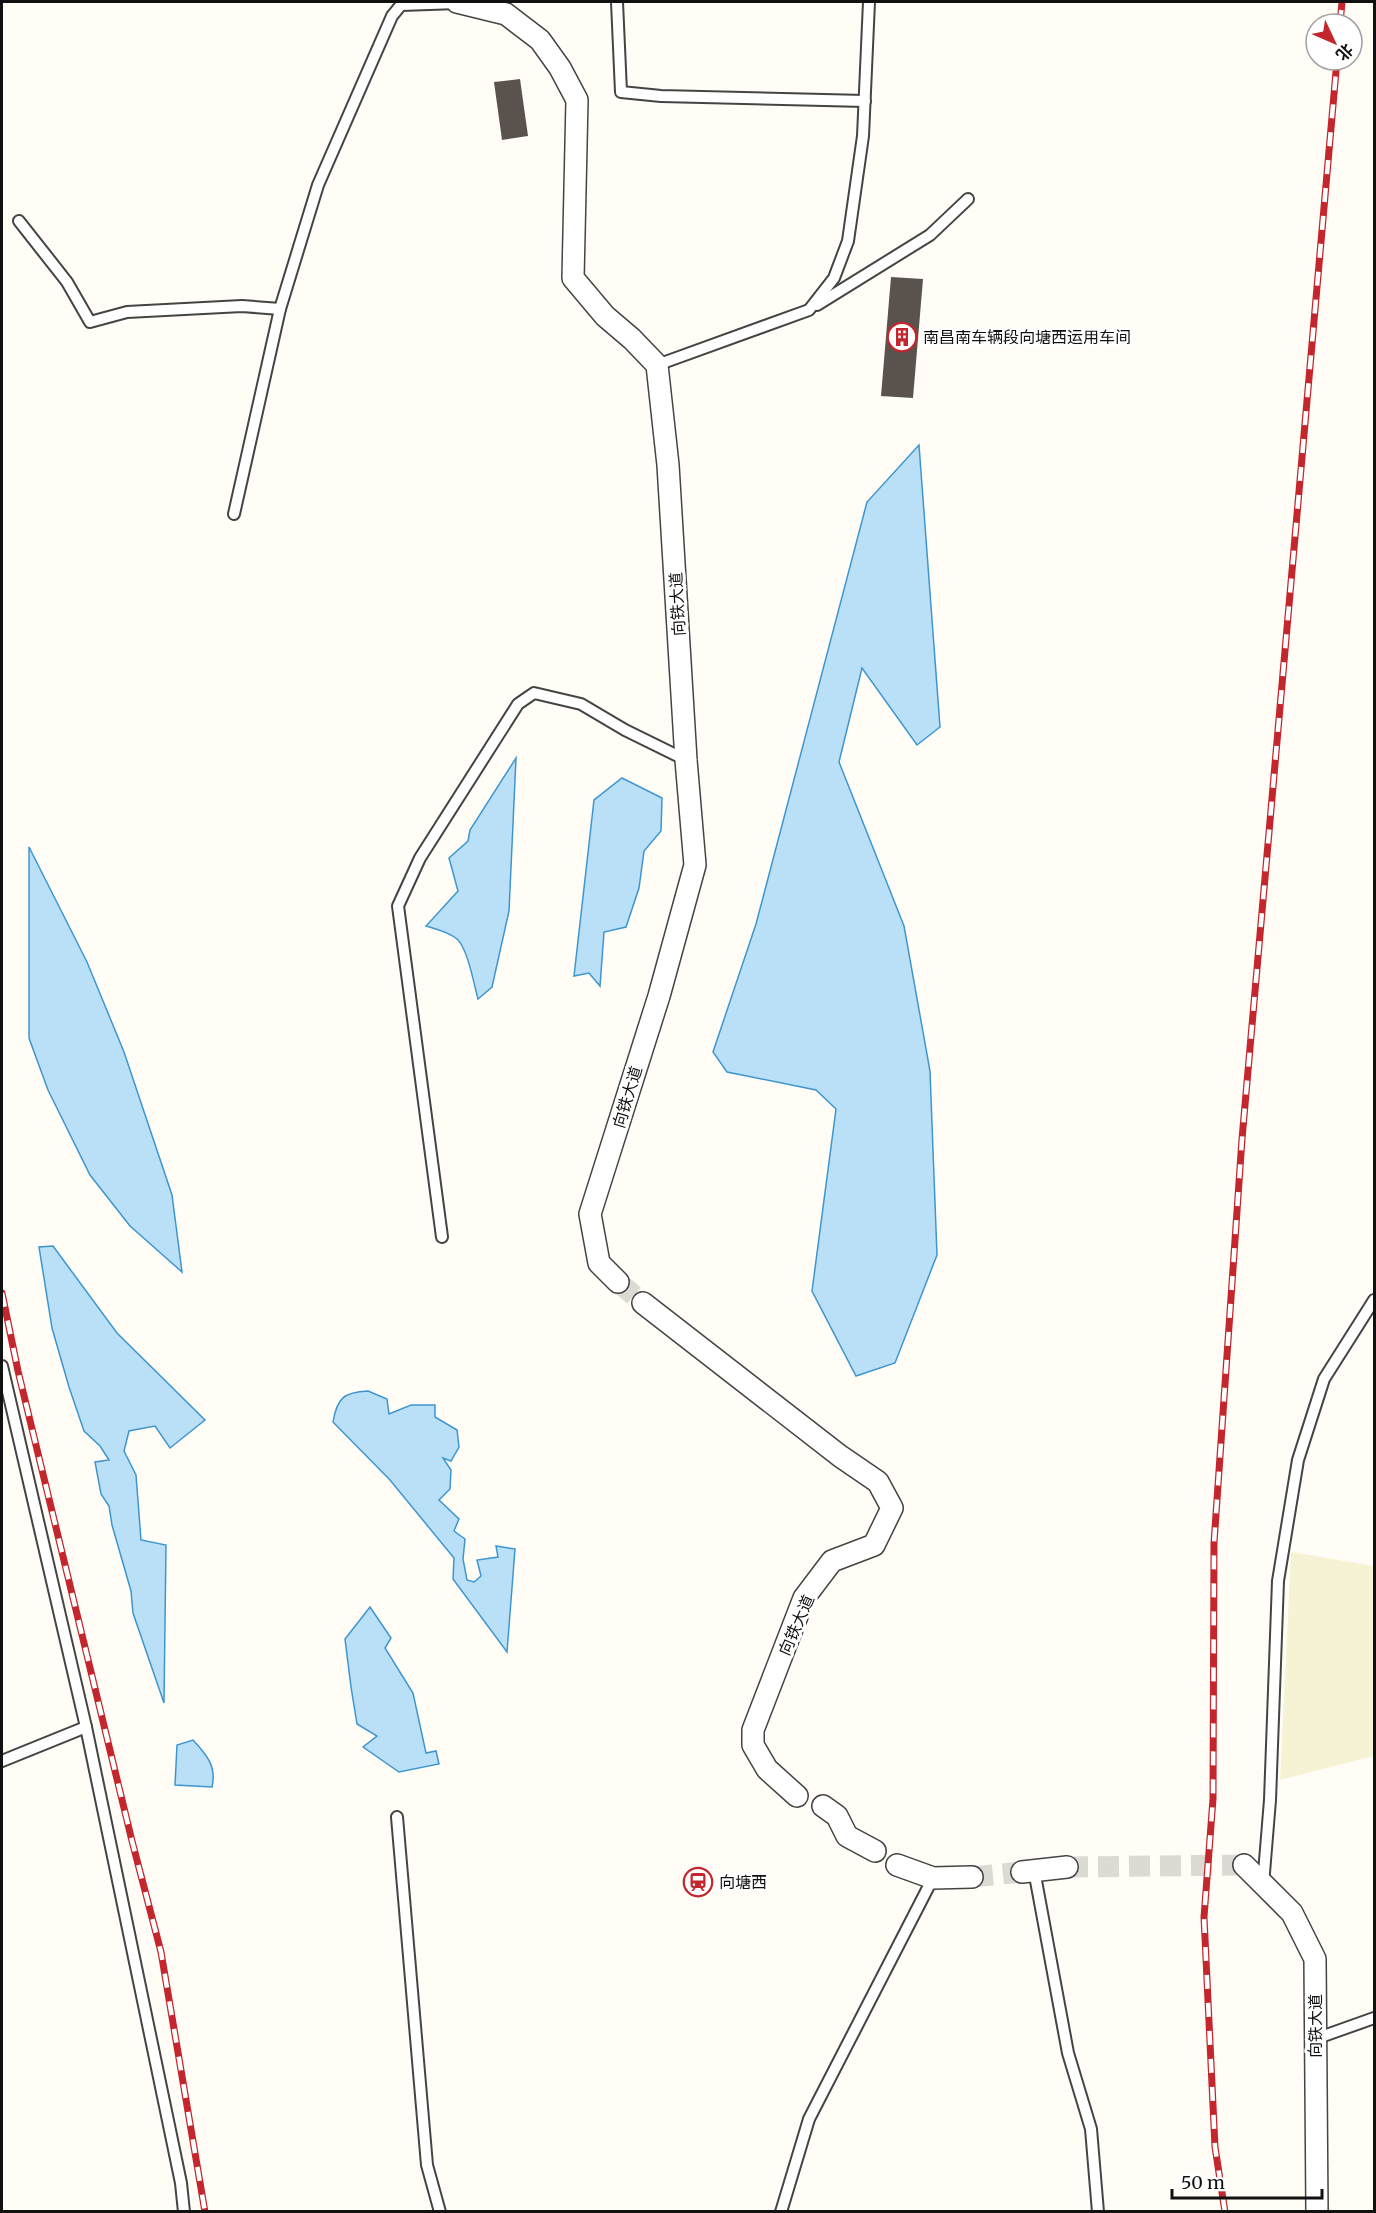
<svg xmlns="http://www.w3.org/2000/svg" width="1376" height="2213" font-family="Merriweather,'Noto Sans SC',serif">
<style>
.farmland{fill:#f6f3d4}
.water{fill:#b9e0f7;stroke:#3f96cf;stroke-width:1.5}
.building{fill:#5a524d}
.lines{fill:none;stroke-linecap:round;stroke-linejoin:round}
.street-tunnel{stroke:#dbdad3;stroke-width:21;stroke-dasharray:21 10;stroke-linecap:butt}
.lane-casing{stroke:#444;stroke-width:14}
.street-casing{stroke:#444;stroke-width:24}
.lane{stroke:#fff;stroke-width:10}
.street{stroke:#fff;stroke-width:21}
.rail-casing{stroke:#c4262e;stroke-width:7}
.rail{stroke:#fff;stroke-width:4.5;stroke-dasharray:14;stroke-linecap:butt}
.labels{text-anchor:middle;stroke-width:6;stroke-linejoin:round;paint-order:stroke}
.poi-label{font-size:16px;fill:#111;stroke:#fff;text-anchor:start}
.street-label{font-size:16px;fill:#111;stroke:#fff}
</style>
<rect width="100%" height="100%" fill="#fffdf5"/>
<polygon class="farmland" points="1291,1552 1374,1566 1374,1756 1280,1780"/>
<g class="water">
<polygon points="919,445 940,727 917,745 862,668 839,762 904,926 930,1071 937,1255 895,1363 856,1376 812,1291 836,1109 816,1090 727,1072 713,1052 756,924 867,502"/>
<path d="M516 758 509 911 492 987 478 999C474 985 468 949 457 939 449 932 436 929 426 926L458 891 449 858 468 841 470 830Z"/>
<polygon points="622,778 662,798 661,831 644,851 639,888 626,927 604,932 600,986 589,973 574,976 594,800"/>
<polygon points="29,847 87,962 124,1052 172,1195 182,1272 130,1226 90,1175 48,1090 29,1038"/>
<polygon points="53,1246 117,1333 205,1420 170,1448 155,1426 129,1431 124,1451 136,1475 141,1540 166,1545 164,1703 133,1613 131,1591 112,1525 109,1506 101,1494 95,1462 109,1460 100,1446 84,1431 69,1387 52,1328 39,1247"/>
<path d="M368 1391 387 1399 389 1414 411 1405H435V1417L457 1430 459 1447 451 1461 443 1458 451 1470 450 1489 439 1500 459 1519 454 1531 465 1539 463 1559 467 1580 474 1582 481 1576 477 1560 498 1557 496 1546 515 1549 507 1652 453 1579 454 1558 390 1480 333 1422C337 1398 344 1392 368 1391Z"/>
<polygon points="370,1607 391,1638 385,1648 413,1693 426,1753 436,1751 439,1764 399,1772 363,1747 377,1736 357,1724 351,1687 345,1639"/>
<path d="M193 1740C206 1754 217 1766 212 1787L175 1785 177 1745Z"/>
</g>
<g class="building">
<polygon points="520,79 528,136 502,140 494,82"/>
<polygon points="891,277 923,279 913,398 881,396"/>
</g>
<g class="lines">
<g class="street-tunnel">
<polyline points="618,1282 643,1303"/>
<polyline points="1067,1867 1244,1865"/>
<polyline points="972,1877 1022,1872"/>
</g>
<g class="lane-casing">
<g id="lane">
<polyline points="617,2 621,92 661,96 865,101"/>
<polyline points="19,221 67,282 90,322 127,312 242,306 280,309 318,185 392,16 401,5 458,3"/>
<polyline points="817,305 930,235 968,199"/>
<polyline points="657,365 809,310 834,278 848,241 863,136 869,2"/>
<polyline points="234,514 280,309"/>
<polyline points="442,1237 398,906 420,858 518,704 534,693 581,704 625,730 686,760"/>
<polyline points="2,1366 86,1727 181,2183 184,2212"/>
<polyline points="2,1761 86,1727"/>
<polyline points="397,1817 427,2165 440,2212"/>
<polyline points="1034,1870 1068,2053 1091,2129 1098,2212"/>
<polyline points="1263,1885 1270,1800 1278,1581 1298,1460 1324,1379 1374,1300"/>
<polyline points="1315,2039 1374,2018"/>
<polyline points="781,2212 809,2119 933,1878"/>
</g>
</g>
<g class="street-casing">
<g id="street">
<polyline points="457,2 506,14 540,40 560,68 577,100 573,278 605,316 632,339 657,365 668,465 686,760 695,865 659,996 590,1214 599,1263 618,1282"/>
<polyline points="643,1303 840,1456 878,1482 892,1508 874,1545 832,1561 804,1598 753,1730 753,1745 767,1769 797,1796"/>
<polyline points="823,1806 837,1816 847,1836 875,1851"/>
<polyline points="897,1865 933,1878 972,1877"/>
<polyline points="1244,1865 1292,1913 1315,1959 1317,2212"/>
<polyline points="1022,1872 1067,1867"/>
</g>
</g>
<use href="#lane" class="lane"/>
<use href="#street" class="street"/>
<g class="rail-casing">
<g id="rail">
<polyline points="1340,24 1342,2"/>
<polyline points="2,1293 18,1371 132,1841 161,1952 205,2212"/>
<polyline points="1225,2212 1215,2147 1204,1917 1213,1799 1214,1543 1242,1139 1337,60"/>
</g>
</g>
<use href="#rail" class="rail"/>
</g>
<defs>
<g id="building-ring" transform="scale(1.5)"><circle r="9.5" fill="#fff" stroke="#c4262e" stroke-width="1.5"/><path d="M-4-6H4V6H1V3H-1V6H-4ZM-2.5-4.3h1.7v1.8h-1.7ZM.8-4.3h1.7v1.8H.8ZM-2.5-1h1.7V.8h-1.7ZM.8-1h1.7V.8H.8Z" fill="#c4262e"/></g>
<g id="station-ring" transform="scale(1.5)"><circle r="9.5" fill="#fff" stroke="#c4262e" stroke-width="1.5"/><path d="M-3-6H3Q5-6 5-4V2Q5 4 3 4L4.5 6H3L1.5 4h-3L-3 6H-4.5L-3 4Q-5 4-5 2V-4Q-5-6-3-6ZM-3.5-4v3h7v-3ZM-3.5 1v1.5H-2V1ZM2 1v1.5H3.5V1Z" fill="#c4262e"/></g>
</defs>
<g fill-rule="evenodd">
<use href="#building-ring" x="902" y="337"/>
<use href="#station-ring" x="698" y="1882"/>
</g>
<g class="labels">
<g class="poi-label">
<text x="923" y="343">南昌南车辆段向塘西运用车间</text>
<text x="719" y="1888">向塘西</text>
</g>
<g class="street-label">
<text transform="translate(677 604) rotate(-93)" y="6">向铁大道</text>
<text transform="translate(627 1097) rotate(-73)" y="6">向铁大道</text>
<text transform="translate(796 1625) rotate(-66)" y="6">向铁大道</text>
<text transform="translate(1315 2026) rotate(-90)" y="6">向铁大道</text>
</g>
</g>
<rect width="1376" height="2213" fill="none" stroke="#111111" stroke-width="6"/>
<g transform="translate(1334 42) rotate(134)"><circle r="28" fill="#ffffff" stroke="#a0a0a0" stroke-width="1.5"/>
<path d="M0-4.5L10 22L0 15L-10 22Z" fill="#c4262e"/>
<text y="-9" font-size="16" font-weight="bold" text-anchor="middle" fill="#111111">北</text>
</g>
<path d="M1172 2189v9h150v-9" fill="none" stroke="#111111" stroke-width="3"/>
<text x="1181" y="2189" font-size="18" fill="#111111" stroke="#ffffff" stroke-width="4.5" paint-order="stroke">50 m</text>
</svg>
